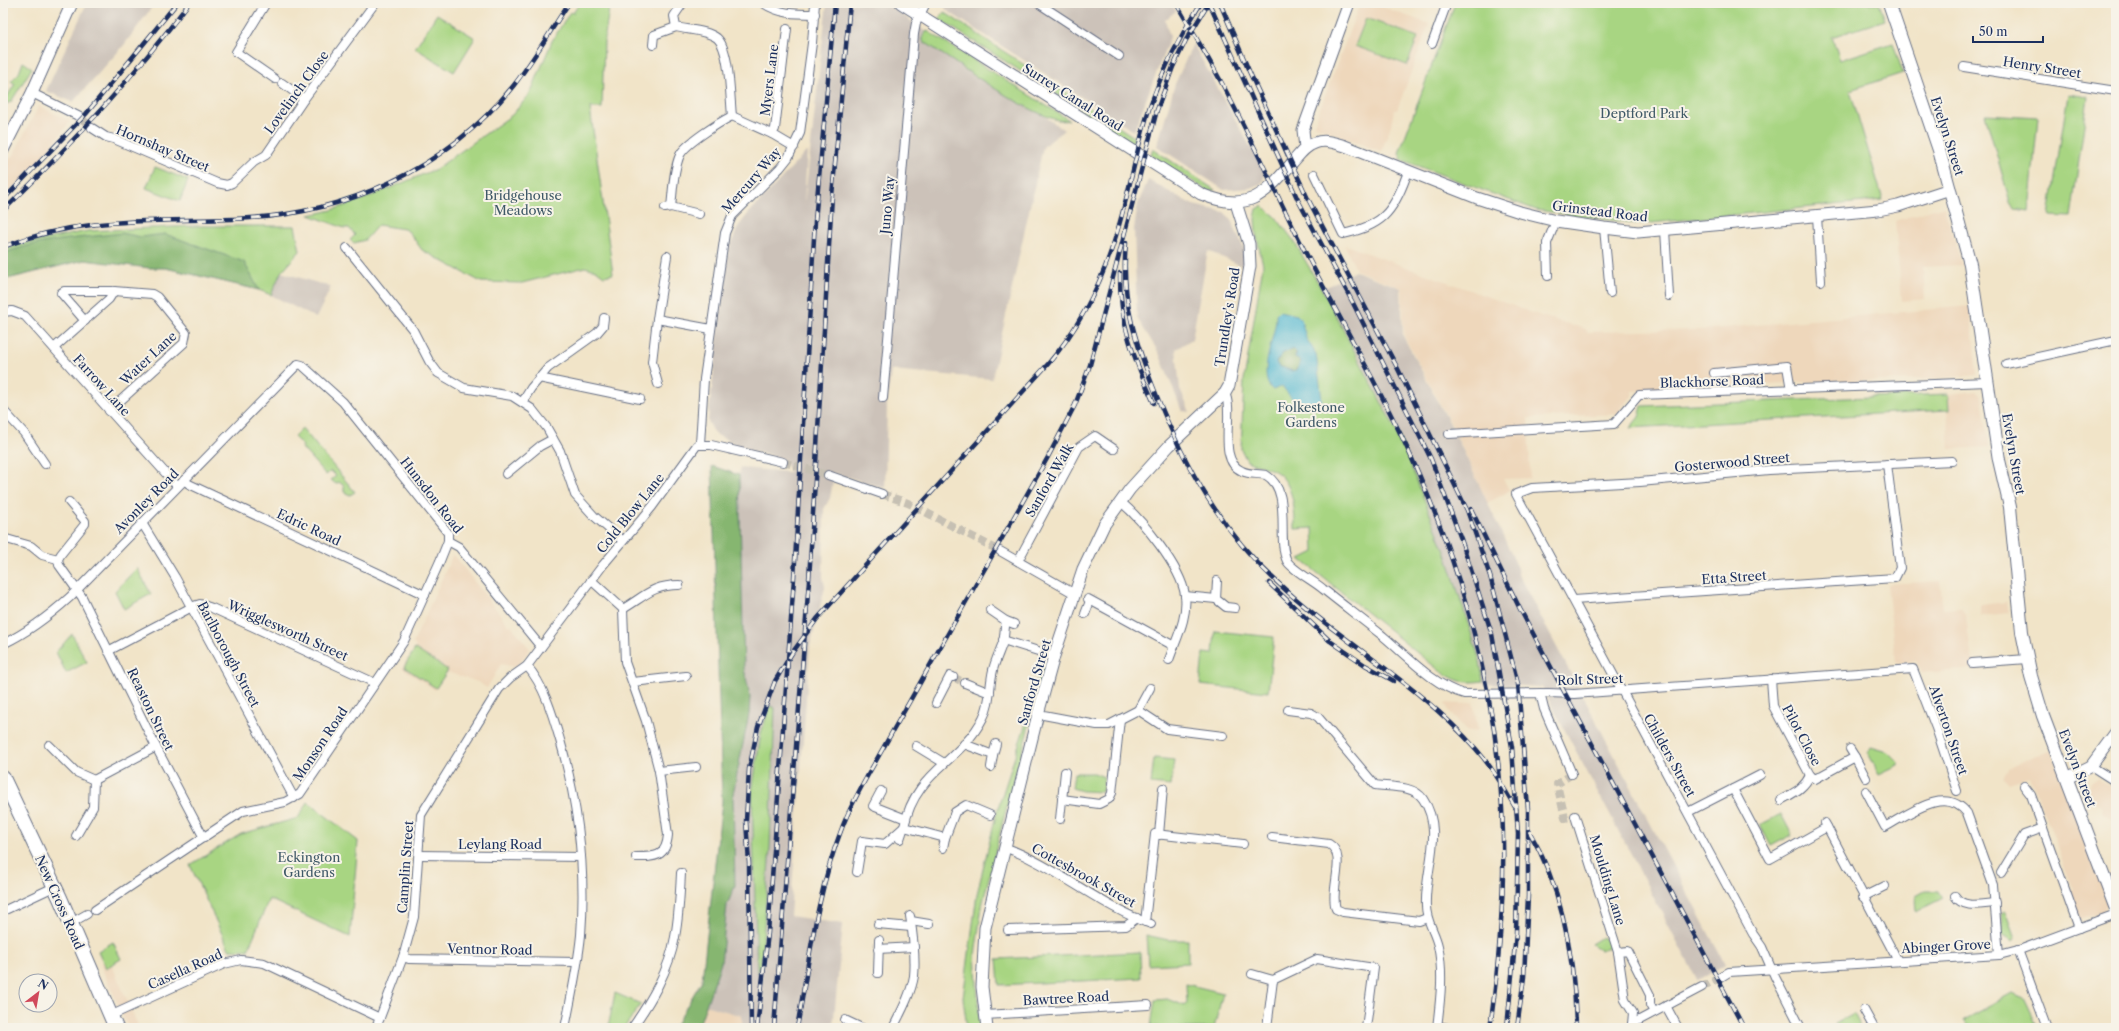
<svg xmlns="http://www.w3.org/2000/svg" width="2119" height="1031" font-family="'Libre Caslon Text',serif">
<style>
.built{fill:#eed7bb}
.industrial{fill:#ccc2b9}
.green{fill:#a8d582;stroke:#628270}
.forest{fill:#86b670;stroke:#507267}
.water{fill:#53b8d1;stroke:#377498;fill-rule:evenodd}
.lines{fill:none;stroke-linecap:round;stroke-linejoin:round}
.street-tunnel{stroke:#c6c0b3;stroke-width:8;stroke-dasharray:8 4;stroke-linecap:butt}
.street-casing{stroke:#666e83;stroke-width:10}
.secondary-casing{stroke:#666e83;stroke-width:13}
.primary-casing{stroke:#666e83;stroke-width:14}
.highway-casing{stroke:#666e83;stroke-width:16}
.street{stroke:#fff;stroke-width:8}
.secondary{stroke:#fff;stroke-width:11}
.primary{stroke:#fff;stroke-width:12}
.highway{stroke:#fff;stroke-width:14}
.rail-casing{stroke:#1b2f5e;stroke-width:4.5}
.rail{stroke:#f7f3e8;stroke-width:3;stroke-dasharray:9;stroke-linecap:butt}
.labels{text-anchor:middle;stroke-width:4;stroke-linejoin:round;paint-order:stroke}
.street-label{font-size:13px;fill:#1b2f5e;stroke:#f7f3e8}
.park-label{font-size:13px;fill:#3e5867;stroke:#f7f3e8}
</style>
<rect width="100%" height="100%" fill="#f7f3e8"/>
<filter id="ink" filterUnits="userSpaceOnUse"><feTurbulence type="fractalNoise" baseFrequency=".025" numOctaves="2"/><feDisplacementMap in="SourceGraphic" scale="8" xChannelSelector="R" yChannelSelector="G"/><feConvolveMatrix kernelMatrix="1 2 1 2 8 2 1 2 1" color-interpolation-filters="sRGB"/></filter>
<filter id="wash" filterUnits="userSpaceOnUse"><feTurbulence type="fractalNoise" baseFrequency=".012" numOctaves="4" result="noise"/><feDisplacementMap in="SourceGraphic" scale="16" xChannelSelector="R" yChannelSelector="G"/><feGaussianBlur stdDeviation="0.9" result="paint"/><feColorMatrix in="noise" values="0 0 0 0 0 0 0 0 0 0 0 0 0 0 0 0 0 1.4 0 .05"/><feComposite in="paint" operator="in"/></filter>
<g filter="url(#wash)">
<rect width="100%" height="100%" fill="#f1e4c8"/>
<g class="built">
<polygon points="1360,3 1372,3 1429,24 1397,110 1394,110 1391,125 1381,152 1314,125"/>
<polygon points="39,106 70,121 41,160 3,197 3,167 13,155"/>
<polygon points="1944,206 1962,265 1923,267 1925,299 1902,301 1895,221"/>
<polygon points="1345,245 1541,316 1586,329 1587,332 1700,330 1970,306 1977,375 1915,380 1807,382 1632,391 1632,396 1616,414 1528,418 1530,478 1503,479 1510,491 1487,503 1455,431 1404,336 1402,288 1356,270"/>
<polygon points="1976,391 1982,397 1989,447 1950,449 1947,410 1949,409 1948,394"/>
<polygon points="453,554 509,626 511,625 530,649 516,667 501,664 487,688 478,682 447,672 435,690 402,668 416,646 413,643"/>
<polygon points="1940,581 1943,609 1961,608 1966,617 1973,669 1922,673 1916,661 1896,663 1887,584"/>
<polygon points="2007,602 2009,613 1980,616 1980,605"/>
<polygon points="1473,702 1478,730 1468,732 1452,715 1444,703 1463,704"/>
<polygon points="2051,750 2108,902 2102,912 2100,914 2099,912 2080,919 2069,891 2073,889 2037,793 2029,776 2009,783 2003,777 2008,768"/>
<polygon points="2097,779 2116,791 2116,822 2102,813 2103,808 2088,796 2089,786 2092,782"/>
<polygon points="110,961 127,1000 139,1028 128,1028 100,964"/>
<polygon points="705,1005 742,1016 742,1028 698,1028"/>
</g>
<g class="industrial">
<polygon points="87,3 155,3 124,45 73,102 46,91"/>
<polygon points="827,3 886,3 1064,130 1043,147 992,379 891,370 887,404 885,488 832,472 833,482 830,498 824,509 823,577 825,587 810,646 790,916 843,924 833,1028 742,1028 742,1016 705,1005 721,963 727,905 735,886 733,794 749,714 750,696 744,668 739,475 740,468 790,472 782,458 744,448 715,434 708,421 728,252 738,227 748,214 807,151 804,206"/>
<polygon points="944,3 1171,3 1176,11 1165,20 1170,37 1134,131 946,10"/>
<polygon points="1193,44 1265,173 1262,183 1250,188 1224,190 1157,146 1175,84"/>
<polygon points="1148,180 1193,205 1224,212 1230,218 1244,249 1244,267 1208,251 1192,339 1176,349 1180,390 1190,412 1182,411 1159,353 1137,318 1134,229 1138,204"/>
<polygon points="1355,271 1401,288 1403,336 1454,431 1515,562 1519,576 1725,964 1698,981 1542,687 1484,684 1481,661 1446,554 1415,472 1400,435 1323,289"/>
<polygon points="281,272 331,287 316,318 271,295"/>
</g>
<g class="green">
<polygon points="580,3 610,3 604,41 602,108 590,108 613,274 604,276 596,270 585,267 522,283 481,282 422,250 409,232 404,229 378,225 365,240 354,243 350,240 355,235 349,228 344,228 309,215 332,210 361,200 436,169 512,115 530,94 552,41 570,12 573,13"/>
<polygon points="1455,3 1819,3 1820,5 1825,3 1879,3 1885,20 1832,37 1840,60 1893,43 1903,73 1850,90 1883,200 1641,224 1536,210 1402,160 1399,153"/>
<polygon points="944,12 1134,137 1133,143 939,19"/>
<polygon points="437,14 475,38 454,72 415,48"/>
<polygon points="1366,18 1418,37 1407,65 1355,46"/>
<path d="M927 31 929 32 1069 120C1047 129 946 56 923 41V36Z"/>
<polygon points="23,62 32,68 11,102 3,105 3,99 5,100 15,84 11,81 19,73"/>
<polygon points="2068,94 2088,97 2071,217 2049,216"/>
<polygon points="1985,114 2038,117 2029,211 2014,209 2010,202"/>
<polygon points="1153,149 1215,190 1208,191 1151,155"/>
<polygon points="155,167 188,180 180,201 146,188"/>
<path d="M1262 206 1275 216 1294 241 1324 293 1399 436 1446 554 1480 661 1483 681C1462 684 1457 681 1440 671L1300 559 1314 552 1313 528 1295 529C1295 508 1293 477 1270 469 1262 466 1255 465 1247 461L1241 449 1244 380 1263 265 1256 234 1255 218 1257 209Z"/>
<polygon points="194,226 295,226 300,251 281,272 271,295 259,290 166,268 84,260 3,280 3,252 16,245 88,231"/>
<polygon points="1948,394 1949,410 1947,410 1630,428 1639,417 1642,406"/>
<polygon points="302,428 355,492 350,495 344,492 344,486 339,482 336,484 331,480 336,476 331,471 326,475 302,448 303,446 294,437"/>
<polygon points="137,568 151,594 124,609 115,591"/>
<polygon points="1215,631 1274,637 1268,692 1200,685 1203,653 1213,654"/>
<polygon points="72,634 87,662 66,673 56,652"/>
<polygon points="415,649 448,670 436,688 404,667"/>
<polygon points="1038,656 1046,660 1046,664 1003,821 982,906 975,955 980,1028 967,1028 963,998 977,894 997,811 1026,723 1042,660 1038,658"/>
<polygon points="770,706 775,708 770,847 761,967 757,974 752,792 761,733"/>
<polygon points="1871,747 1888,752 1898,762 1898,765 1879,774 1868,753"/>
<polygon points="1154,758 1174,760 1171,786 1151,784"/>
<polygon points="1074,773 1094,773 1104,777 1102,792 1082,791 1072,788"/>
<polygon points="308,802 358,841 350,937 269,899 248,950 229,949 190,865 241,834 298,818"/>
<polygon points="1781,814 1792,835 1771,846 1760,825"/>
<polygon points="1925,891 1939,891 1943,898 1917,911 1916,896"/>
<polygon points="2005,911 2015,938 2013,941 2002,934 2001,913"/>
<polygon points="1146,935 1168,940 1188,940 1188,963 1148,965"/>
<polygon points="1602,937 1613,946 1600,950 1591,944"/>
<polygon points="113,942 121,959 106,968 98,951"/>
<polygon points="1140,952 1141,978 999,985 997,959"/>
<polygon points="1186,984 1223,993 1214,1028 1165,1028 1151,1026 1155,1000 1168,999 1185,1006 1187,1003"/>
<polygon points="615,993 641,1004 624,1028 608,1028"/>
<polygon points="2012,993 2024,998 2038,1028 1969,1028 1964,1019"/>
<polygon points="1854,1013 1862,1028 1838,1028 1835,1023"/>
</g>
<g class="forest">
<path d="M122 233 141 237 165 234 244 262 259 290 166 268H149L84 260 3 280V254C29 241 91 237 122 233Z"/>
<polygon points="1291,349 1296,351 1295,358 1300,359 1301,361 1297,369 1294,371 1278,366 1276,363 1282,354"/>
<polygon points="712,466 739,475 744,668 750,696 749,714 733,794 735,886 727,905 721,963 698,1028 674,1028 702,980 722,801"/>
</g>
<path class="water" d="M1279 311 1297 315 1301 319 1306 338 1316 354 1322 400 1318 408H1311L1294 401 1282 386 1273 390C1255 377 1278 332 1276 314ZM1293 349 1297 353 1295 358 1301 361 1297 370 1292 371 1278 366 1276 362 1283 353Z"/>
</g>
<g filter="url(#ink)">
<g class="lines">
<g class="street-tunnel">
<polyline points="80,117 92,128"/>
<polyline points="783,462 828,475"/>
<polyline points="882,494 908,503 1000,551"/>
<polyline points="953,677 965,683"/>
<polyline points="1572,774 1557,784 1565,818 1575,816"/>
<polyline points="1702,987 1721,977"/>
</g>
<g class="street-casing">
<g id="street">
<polyline points="266,3 236,52 275,79"/>
<path d="M683 3 674 16 676 27C688 30 707 30 717 38 730 49 730 98 732 116"/>
<path d="M763 3C779 14 795 14 815 14"/>
<polyline points="1038,3 1119,56"/>
<polyline points="1432,44 1447,3"/>
<polyline points="653,45 654,35 676,27"/>
<polyline points="1964,67 2116,91"/>
<polyline points="282,83 304,99"/>
<polyline points="32,93 80,117"/>
<polyline points="732,116 772,134 794,147"/>
<polyline points="92,128 106,137 114,139 217,183 227,185 232,183 254,162 266,155 304,99 375,3"/>
<polyline points="772,134 775,129 787,29"/>
<path d="M1314 174 1343 234C1381 226 1393 213 1406 177"/>
<polyline points="671,207 699,214"/>
<path d="M665 208 671 207C673 191 673 171 680 155 685 144 720 122 732 116"/>
<polyline points="1817,216 1821,281"/>
<polyline points="1604,228 1610,293"/>
<polyline points="1665,230 1669,296"/>
<polyline points="347,248 413,330 429,361 438,373 464,388 512,396 532,409 547,428 560,451 575,495 594,516 623,541"/>
<polyline points="667,256 657,319 711,329"/>
<polyline points="1548,276 1547,243 1556,221"/>
<polyline points="3,312 12,311 25,316 177,486"/>
<polyline points="657,319 652,362 658,384"/>
<polyline points="85,321 61,293 64,291 114,291 152,294 157,297 186,333 184,343 109,411"/>
<polyline points="54,348 109,299 114,291"/>
<polyline points="2006,364 2116,340"/>
<polyline points="1714,373 1787,366 1791,390"/>
<polyline points="539,378 640,399"/>
<path d="M1225 393C1235 413 1216 460 1242 471 1250 475 1258 473 1266 475 1293 491 1276 538 1287 561 1292 570 1314 581 1323 589 1343 605 1363 620 1383 636 1408 657 1433 685 1464 694L1549 693 1574 694 1913 669 1936 728 1957 791"/>
<polyline points="883,398 914,34 916,23 926,3"/>
<polyline points="523,401 531,388 548,368 597,333 603,326 604,318"/>
<polyline points="3,410 24,433 45,464"/>
<polyline points="1449,434 1614,424 1639,395 1988,382"/>
<polyline points="700,444 704,379 725,233 732,216 780,168 788,158 800,133 812,43 815,3"/>
<polyline points="506,474 540,446 553,439"/>
<polyline points="828,475 882,494"/>
<polyline points="184,480 189,484 425,595"/>
<polyline points="69,502 85,521 85,524 61,554 58,559 59,565 82,597 156,747 204,838"/>
<path d="M1121 502C1142 520 1181 567 1185 595 1188 618 1176 639 1169 660"/>
<polyline points="142,523 175,577 294,798"/>
<polyline points="3,538 31,546 42,555 58,559"/>
<polyline points="448,541 459,547 541,647"/>
<polyline points="1000,551 1075,594"/>
<polyline points="1018,561 1079,447 1095,436 1114,449"/>
<polyline points="591,580 623,609"/>
<polyline points="1217,581 1216,599 1226,607 1235,608"/>
<polyline points="1185,596 1216,599"/>
<polyline points="1088,599 1174,646"/>
<polyline points="1574,600 1895,578 1900,568 1887,464"/>
<polyline points="190,607 200,604 212,608 375,683"/>
<polyline points="990,610 1006,621 1014,624"/>
<polyline points="1085,614 1090,601"/>
<polyline points="1003,640 1054,656"/>
<path d="M3 644C28 632 49 616 70 597L298 364 302 365 343 402 448 533V541L440 561 404 641 300 794 285 802 243 811 95 910"/>
<polyline points="108,651 190,608"/>
<polyline points="1972,663 2027,659"/>
<path d="M527 666C544 685 553 716 560 740 578 803 586 870 581 935 578 966 571 998 565 1028"/>
<polyline points="1771,679 1773,706 1810,775 1815,779 1855,757 1866,778"/>
<polyline points="633,682 686,676"/>
<polyline points="965,683 990,693"/>
<polyline points="1540,693 1544,709 1572,774"/>
<polyline points="936,703 950,676 953,677"/>
<polyline points="1138,710 1167,729 1223,736"/>
<path d="M1288 710 1311 713 1318 717 1375 785C1389 787 1414 785 1423 799 1445 831 1424 870 1426 906 1426 921 1435 932 1438 946 1444 973 1440 1002 1437 1028"/>
<polyline points="1038,714 1097,725 1109,725 1138,710 1150,688"/>
<polyline points="964,744 993,755 991,767"/>
<polyline points="49,745 76,772 94,780"/>
<polyline points="916,746 944,763"/>
<polyline points="1850,749 1855,757"/>
<polyline points="993,755 996,744"/>
<polyline points="2091,766 2116,782"/>
<polyline points="659,771 696,767"/>
<polyline points="2024,786 2031,795 2079,928"/>
<polyline points="1733,789 1770,859 1827,827"/>
<polyline points="881,791 873,806 906,819"/>
<path d="M1866 791 1885 827C1909 814 1945 785 1967 813L1993 885 1999 955"/>
<polyline points="1062,799 1099,804 1109,799 1112,793 1120,719"/>
<path d="M1781 800C1793 793 1804 789 1810 775"/>
<polyline points="1688,812 1760,775"/>
<path d="M990 815 966 805 955 812 945 838 904 827C915 771 960 763 983 718 991 704 989 686 993 670 995 661 1000 651 1003 642 1005 635 1004 628 1006 621"/>
<polyline points="1575,816 1618,952 1625,1000 1633,1013 1632,1024"/>
<polyline points="1060,819 1065,772"/>
<polyline points="1825,823 1898,961"/>
<polyline points="1159,835 1163,788"/>
<polyline points="76,836 93,807 94,780 156,747"/>
<path d="M1272 837 1329 844C1348 855 1329 889 1336 909L1343 912 1419 921 1427 918"/>
<path d="M1004 847C1056 866 1099 906 1151 924"/>
<polyline points="943,848 945,838"/>
<polyline points="419,855 581,857"/>
<path d="M636 857C656 857 666 857 668 835L659 771 646 721 625 662 623 609C645 596 653 585 679 585"/>
<polyline points="857,872 862,841 885,844 904,827 900,839"/>
<polyline points="2001,873 2024,835 2043,828"/>
<path d="M1955 896C1963 909 1981 904 1995 903"/>
<polyline points="1863,897 1885,886"/>
<polyline points="3,911 54,887"/>
<polyline points="911,921 929,924"/>
<polyline points="1145,922 1155,834 1243,844"/>
<polyline points="71,923 87,914"/>
<polyline points="878,924 911,927"/>
<polyline points="1008,930 1126,926 1137,918"/>
<polyline points="878,949 914,947"/>
<polyline points="2018,950 2047,1028"/>
<polyline points="1618,952 1628,951 1650,995 1650,1005 1654,1012"/>
<polyline points="403,957 409,959 576,962"/>
<polyline points="878,973 879,940"/>
<polyline points="1252,974 1273,980 1317,959 1374,968 1366,1028"/>
<polyline points="1721,977 1729,972 1999,955 2022,949 2116,914"/>
<polyline points="1666,1006 1678,1028"/>
<polyline points="1864,1010 1874,1028"/>
<polyline points="985,1015 1148,1005"/>
<polyline points="110,1016 224,964 241,960 264,963 380,1018"/>
<polyline points="845,1020 862,1028"/>
<polyline points="1437,1026 1448,1028"/>
<polyline points="376,1028 403,957 414,917 421,815 499,689 510,678 527,666 603,565 652,507 697,445 711,445 783,462"/>
<path d="M632 1028C651 1001 669 971 675 937 679 916 680 894 681 873"/>
<path d="M893 1028C901 1012 911 994 914 976 916 956 913 935 910 916"/>
<polyline points="1267,1028 1273,980"/>
<polyline points="1632,1028 1632,1024 1702,987"/>
<polyline points="1801,1028 1775,977 1762,947 1753,934 1516,494 1532,488 1640,482 1769,470 1952,461"/>
</g>
</g>
<g class="secondary-casing">
<g id="secondary">
<path d="M901 3 1201 194C1247 213 1263 197 1292 163 1299 155 1305 146 1315 143 1325 139 1335 143 1345 146L1477 198 1520 212 1556 221 1604 228 1638 232 1878 210 1898 206 1950 189"/>
<polyline points="1305,148 1303,130 1349,3"/>
<polyline points="3,150 32,93 72,3"/>
<polyline points="2067,778 2091,766 2116,732"/>
<polyline points="987,1028 982,987 985,928 1038,714 1054,656 1083,569 1104,525 1130,489 1169,446 1225,393 1229,386 1250,266 1249,244 1236,203"/>
</g>
</g>
<g class="primary-casing">
<polyline id="primary" points="1889,3 1939,150 1970,264 1999,460 2010,507 2022,632 2031,676 2043,716 2116,909"/>
</g>
<g class="highway-casing">
<polyline id="highway" points="3,778 60,898 116,1028"/>
</g>
<use href="#street" class="street"/>
<use href="#secondary" class="secondary"/>
<use href="#primary" class="primary"/>
<use href="#highway" class="highway"/>
<g class="rail-casing">
<g id="rail">
<path d="M1176 3C1194 35 1214 66 1230 99 1259 154 1284 211 1313 267 1342 322 1373 377 1400 433 1456 549 1495 679 1502 808 1506 881 1500 956 1490 1028"/>
<polyline points="1209,3 1298,200 1353,303 1431,459 1461,539 1492,634 1512,747 1518,834 1516,933 1507,1028"/>
<polyline points="1220,3 1249,71 1308,199 1398,369 1467,510 1490,576 1518,684 1528,809 1528,896 1524,977 1517,1028"/>
<polyline points="3,200 86,114 177,3"/>
<path d="M3 211C70 146 133 78 189 3"/>
<path d="M1126 243C1120 301 1137 347 1158 399 1186 468 1221 530 1276 581 1339 641 1418 683 1476 749 1492 767 1504 788 1516 809"/>
<path d="M3 247C81 216 151 222 233 219 342 216 445 171 514 85 534 59 551 30 569 3"/>
<path d="M1120 273C1119 322 1134 359 1154 403"/>
<polyline points="1471,509 1520,609 1744,1028"/>
<polyline points="1269,583 1330,641 1365,665 1394,681"/>
<path d="M1529 831C1563 889 1575 962 1576 1028"/>
<path d="M751 1028 749 863 746 821 749 769 758 727 775 681 792 653 817 619 1048 364C1077 330 1098 290 1112 248 1128 201 1135 153 1150 106 1163 69 1180 36 1201 3"/>
<polyline points="757,1028 768,933 794,578 815,221 835,3"/>
<polyline points="774,1028 809,580 832,196 850,3"/>
<path d="M797 1028C809 961 817 892 842 828 849 809 859 791 869 773L1048 457 1075 405 1090 365 1157 110 1173 67 1186 40 1209 3"/>
</g>
</g>
<use href="#rail" class="rail"/>
</g>
</g>
<g class="labels">
<g class="street-label">
<text transform="translate(2042 67) rotate(9)" y="5">Henry Street</text>
<text transform="translate(769 80) rotate(-83)" y="5">Myers Lane</text>
<text transform="translate(296 92) rotate(-54)" y="5">Lovelinch Close</text>
<text transform="translate(1073 97) rotate(32)" y="5">Surrey Canal Road</text>
<text transform="translate(1948 136) rotate(72)" y="5">Evelyn Street</text>
<text transform="translate(163 148) rotate(23)" y="5">Hornshay Street</text>
<text transform="translate(751 180) rotate(-49)" y="5">Mercury Way</text>
<text transform="translate(887 205) rotate(-85)" y="5">Juno Way</text>
<text transform="translate(1600 211) rotate(7)" y="5">Grinstead Road</text>
<text transform="translate(1227 317) rotate(-81)" y="5">Trundley's Road</text>
<text transform="translate(148 358) rotate(-43)" y="5">Water Lane</text>
<text transform="translate(1712 381) rotate(-2)" y="5">Blackhorse Road</text>
<text transform="translate(102 385) rotate(48)" y="5">Farrow Lane</text>
<text transform="translate(2014 454) rotate(80)" y="5">Evelyn Street</text>
<text transform="translate(1732 462) rotate(-5)" y="5">Gosterwood Street</text>
<text transform="translate(1049 480) rotate(-60)" y="5">Sanford Walk</text>
<text transform="translate(432 495) rotate(52)" y="5">Hunsdon Road</text>
<text transform="translate(146 501) rotate(-45)" y="5">Avonley Road</text>
<text transform="translate(630 513) rotate(-51)" y="5">Cold Blow Lane</text>
<text transform="translate(309 527) rotate(25)" y="5">Edric Road</text>
<text transform="translate(1734 577) rotate(-4)" y="5">Etta Street</text>
<text transform="translate(288 630) rotate(24)" y="5">Wrigglesworth Street</text>
<text transform="translate(229 654) rotate(62)" y="5">Barlborough Street</text>
<text transform="translate(1590 679) rotate(-2)" y="5">Rolt Street</text>
<text transform="translate(1034 682) rotate(-74)" y="5">Sanford Street</text>
<text transform="translate(151 709) rotate(64)" y="5">Reaston Street</text>
<text transform="translate(1949 730) rotate(71)" y="5">Alverton Street</text>
<text transform="translate(1802 735) rotate(62)" y="5">Pilot Close</text>
<text transform="translate(320 744) rotate(-56)" y="5">Monson Road</text>
<text transform="translate(1670 755) rotate(61)" y="5">Childers Street</text>
<text transform="translate(2078 768) rotate(69)" y="5">Evelyn Street</text>
<text x="500" y="849">Leylang Road</text>
<text transform="translate(405 867) rotate(-86)" y="5">Camplin Street</text>
<text transform="translate(1084 875) rotate(29)" y="5">Cottesbrook Street</text>
<text transform="translate(1608 880) rotate(73)" y="5">Moulding Lane</text>
<text transform="translate(60 902) rotate(66)" y="5">New Cross Road</text>
<text transform="translate(1946 946) rotate(-3)" y="5">Abinger Grove</text>
<text transform="translate(490 949) rotate(1)" y="5">Ventnor Road</text>
<text transform="translate(185 969) rotate(-24)" y="5">Casella Road</text>
<text transform="translate(1066 998) rotate(-3)" y="5">Bawtree Road</text>
</g>
<g class="park-label">
<text x="1644" y="118">Deptford Park</text>
<text x="523" y="200">Bridgehouse<tspan x="523" dy="15">Meadows</tspan></text>
<text x="1311" y="412">Folkestone<tspan x="1311" dy="15">Gardens</tspan></text>
<text x="309" y="862">Eckington<tspan x="309" dy="15">Gardens</tspan></text>
</g>
</g>
<rect width="2119" height="1031" fill="none" stroke="#f7f3e8" stroke-width="16"/>
<g transform="translate(38 993) rotate(31)"><circle r="19" fill="#f7f3e8" stroke="#9fa5b1"/>
<path d="M0-3L7 15L0 10L-7 15Z" fill="#d1495b"/>
<text y="-6" font-size="11" font-weight="bold" text-anchor="middle" fill="#1b2f5e">N</text>
</g>
<path d="M1973 36v6h70v-6" fill="none" stroke="#1b2f5e" stroke-width="2"/>
<text x="1979" y="36" font-size="12" fill="#1b2f5e" stroke="#f7f3e8" stroke-width="3" paint-order="stroke">50 m</text>
</svg>
